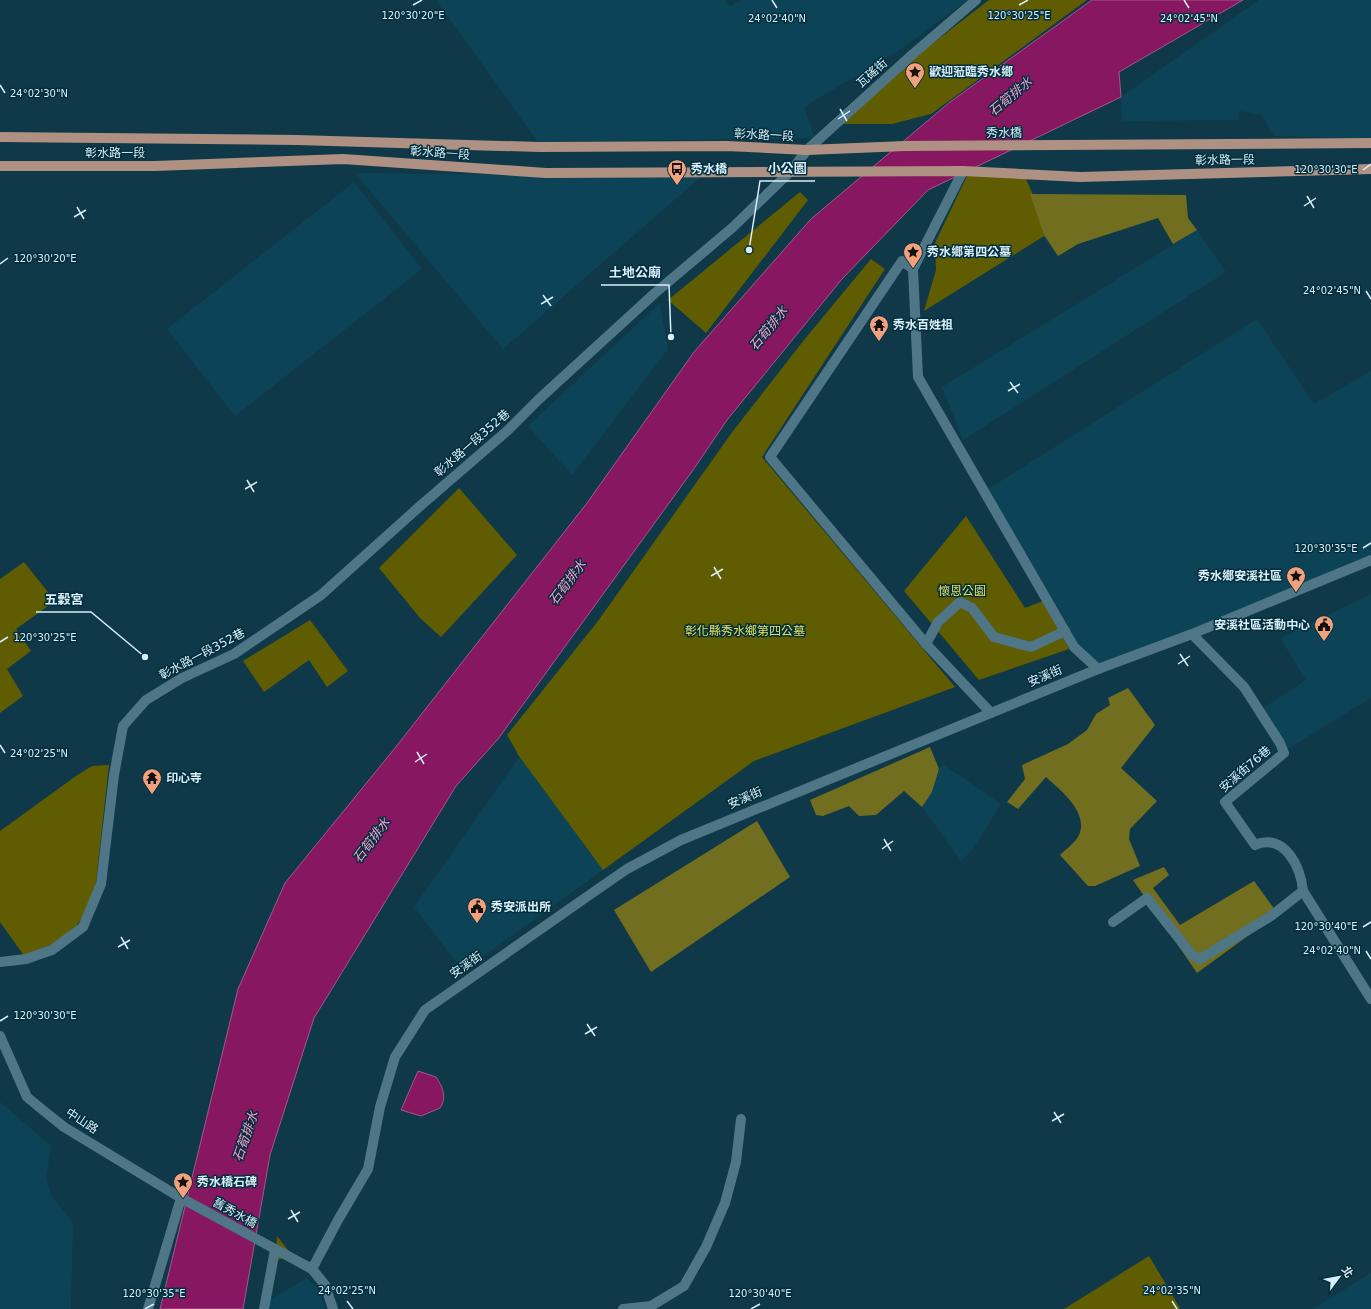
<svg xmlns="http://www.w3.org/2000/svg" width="1371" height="1309" font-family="'DejaVu Sans','Noto Sans TC',sans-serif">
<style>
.built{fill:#0d4356}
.green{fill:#605c01}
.forest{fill:#716e1f}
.water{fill:#881761;stroke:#a0588e}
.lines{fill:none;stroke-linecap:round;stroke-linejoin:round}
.minor{stroke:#4e7687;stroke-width:10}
.major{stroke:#ae9182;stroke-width:10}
.ticks{fill:none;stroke:#d8eef8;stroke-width:1.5}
.labels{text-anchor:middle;stroke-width:3;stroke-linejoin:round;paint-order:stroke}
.poi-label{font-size:12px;font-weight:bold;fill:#d8eef8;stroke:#022e3d;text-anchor:start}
.street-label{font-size:12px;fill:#d8eef8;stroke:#022e3d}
.park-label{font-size:12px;fill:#e9e35b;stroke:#022e3d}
.water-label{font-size:13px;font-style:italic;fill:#f8a2d0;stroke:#022e3d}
.ticks-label{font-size:10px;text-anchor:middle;fill:#d8eef8;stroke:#022e3d;stroke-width:3;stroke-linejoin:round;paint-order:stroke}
.leader{fill:none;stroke:#d8eef8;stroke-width:1.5}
.callout-dot{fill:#d8eef8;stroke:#022e3d;stroke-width:1.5}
.callout-label{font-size:13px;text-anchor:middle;font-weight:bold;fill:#d8eef8;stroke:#022e3d;stroke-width:3;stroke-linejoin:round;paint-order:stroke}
</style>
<rect width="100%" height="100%" fill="#0f3948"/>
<g class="built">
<polygon points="436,0 726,0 730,6 742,0 968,0 898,51 804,107 815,138 538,142"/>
<polygon points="1259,0 1371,0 1371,139 1274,136 1262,115 1240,111 1239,120 1122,121 1121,97"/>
<polygon points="355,173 701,177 503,349"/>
<polygon points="354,182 422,269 235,416 167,329"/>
<polygon points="1197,230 1226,272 963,440 942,387"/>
<polygon points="660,303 668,349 572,475 528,426"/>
<polygon points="1257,319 1314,404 1371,371 1371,558 1097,673 1047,611 1023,565 993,518 985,491"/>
<polygon points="1371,594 1371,698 1281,753 1254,714 1306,680 1280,638"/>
<polygon points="520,756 603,870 463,971 414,907"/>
<polygon points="944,765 1001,804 973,849 961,861 922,807 932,792 939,769"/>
<polygon points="0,1102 51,1146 46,1179 51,1195 73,1223 71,1309 0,1309"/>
<polygon points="1371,1273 1371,1309 1313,1309"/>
<polygon points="307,1278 319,1290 325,1309 265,1309 264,1303"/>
</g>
<g class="green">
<polygon points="989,0 1087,0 931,114 892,124 828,124"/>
<polygon points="967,176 1025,176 1049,233 924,311 936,270 935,243"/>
<polygon points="800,192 808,200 706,333 668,300"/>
<polygon points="871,259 885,269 762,457 955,687 754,761 603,870 516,752 518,754 507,735 598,621 733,431 804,340"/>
<polygon points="459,488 517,555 441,637 420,618 379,568"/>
<polygon points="966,516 1025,608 1043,601 1069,649 979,680 904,591"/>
<polygon points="24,562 55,601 16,629 31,651 7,669 23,696 0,713 0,579"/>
<polygon points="310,620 348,671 327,687 309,660 264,692 243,661"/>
<polygon points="109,765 96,882 91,904 77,925 59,941 25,957 0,922 0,831 76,776 92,766"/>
<polygon points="277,1236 292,1255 275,1261"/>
<polygon points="1149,1256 1180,1308 1179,1309 1064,1309"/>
</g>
<g class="forest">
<polygon points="1030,194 1186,195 1188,218 1197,230 1173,244 1158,218 1078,244 1058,256 1044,235"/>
<path d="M1128 688 1155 725 1121 768 1157 801 1130 829 1129 839 1140 866 1095 886H1088L1060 855C1066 849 1076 842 1079 835 1089 812 1060 790 1046 777L1018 809 1007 802 1025 779 1022 765 1068 744 1087 730 1096 714 1110 705 1108 698Z"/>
<polygon points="930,747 939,769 932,792 922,807 904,791 876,815 859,816 849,806 823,816 816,815 810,800"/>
<polygon points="757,821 790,877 651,972 614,910"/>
<polygon points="1164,867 1169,875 1153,888 1180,925 1254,881 1278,914 1197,973 1133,880"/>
</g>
<g class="water">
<polygon points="1092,0 1243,0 1119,72 1121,97 928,190 842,279 727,420 693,470 498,739 456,786 314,1018 270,1155 243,1309 160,1309 238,989 285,883 395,748 587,503 694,352 811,219 950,102"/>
<path d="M418 1071 436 1077C443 1087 447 1098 440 1108L421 1116 401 1110Z"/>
</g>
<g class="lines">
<g class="minor">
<polyline points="963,171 913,269 918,377 1074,647 1098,669"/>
<polyline points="913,269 902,261 770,457 926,644 991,713"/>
<path d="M1192 634 1244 687 1280 743 1284 753 1225 802 1255 845C1284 832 1301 867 1303 891L1371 999"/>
<polyline points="926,644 938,622 960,602 972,608 994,637 1031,647 1065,631"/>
<polyline points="1113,922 1147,898 1192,955 1200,959 1271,916 1303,891"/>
<polyline points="0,962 26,959 52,950 83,927 101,884 114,775 123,726 146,700 182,678 234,654 321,595 419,507 507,431 538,400 655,293 732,228 791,171 807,150 913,54 976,0"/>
<polyline points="0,1036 27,1097 44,1111 64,1127 181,1198 312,1269 325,1285 333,1309"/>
<polyline points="312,1269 338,1220 368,1169 380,1107 395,1057 425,1010 598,889 627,869 681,840 1098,669 1192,634 1371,560"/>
<polyline points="148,1309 181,1198"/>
<polyline points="264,1309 275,1250"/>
<polyline points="623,1309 651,1306 684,1286 706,1247 725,1203 736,1162 741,1119"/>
</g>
<g class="major">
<polyline points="0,137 297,140 540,147 727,146 807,150 905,146 1371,143"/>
<polyline points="0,166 155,166 343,159 546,173 963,171 1080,177 1371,169"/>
</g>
</g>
<path class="ticks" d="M772 0 777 8M1184 0 1189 8M413 5 422 0M1019 5 1028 0M0 85 5 93M840 109 847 121M838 119 850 111M1363 170 1371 164M1307 196 1314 208M1304 206 1316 198M77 207 84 219M74 217 86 210M0 264 8 258M1366 291 1371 299M543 295 551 306M541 304 553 297M1010 382 1018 393M1008 391 1020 384M247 480 254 492M245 489 257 482M1363 548 1371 543M714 567 721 579M711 576 723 569M0 642 8 637M1180 654 1188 666M1178 664 1190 656M0 745 5 753M417 752 424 764M415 762 427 754M884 839 891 851M882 849 893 841M1363 927 1371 922M121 937 128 949M118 947 130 940M1366 951 1371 959M0 1021 8 1016M587 1024 595 1036M585 1034 597 1027M1054 1112 1061 1123M1052 1121 1064 1114M291 1210 298 1222M288 1219 300 1212M347 1301 353 1309M1172 1301 1177 1309M145 1309 154 1304M751 1309 760 1304"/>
<defs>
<g id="sight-pin" transform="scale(1)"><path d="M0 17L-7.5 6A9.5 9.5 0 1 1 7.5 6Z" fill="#f1a17b" stroke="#022e3d"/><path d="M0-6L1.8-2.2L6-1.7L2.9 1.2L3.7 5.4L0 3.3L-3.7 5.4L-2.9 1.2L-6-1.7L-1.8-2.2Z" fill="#111"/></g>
<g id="bus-pin" transform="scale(1)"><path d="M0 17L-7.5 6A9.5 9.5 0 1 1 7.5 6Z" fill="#f1a17b" stroke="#022e3d"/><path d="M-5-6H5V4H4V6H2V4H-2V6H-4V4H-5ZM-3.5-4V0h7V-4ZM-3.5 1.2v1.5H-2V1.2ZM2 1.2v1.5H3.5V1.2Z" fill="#111"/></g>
<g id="temple-pin" transform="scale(1)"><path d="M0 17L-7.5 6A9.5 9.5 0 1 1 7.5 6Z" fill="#f1a17b" stroke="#022e3d"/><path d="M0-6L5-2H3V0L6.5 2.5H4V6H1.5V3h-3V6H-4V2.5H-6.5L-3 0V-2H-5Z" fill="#111"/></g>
<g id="civic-pin" transform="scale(1)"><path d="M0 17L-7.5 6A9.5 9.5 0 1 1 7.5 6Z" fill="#f1a17b" stroke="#022e3d"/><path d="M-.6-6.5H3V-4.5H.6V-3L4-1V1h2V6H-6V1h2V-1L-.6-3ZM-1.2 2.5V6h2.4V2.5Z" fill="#111"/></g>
</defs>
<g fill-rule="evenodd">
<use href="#sight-pin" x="915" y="72"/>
<use href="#bus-pin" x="677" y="169"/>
<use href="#sight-pin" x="913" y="252"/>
<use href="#temple-pin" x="879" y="325"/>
<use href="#sight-pin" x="1296" y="576"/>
<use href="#civic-pin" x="1324" y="625"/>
<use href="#temple-pin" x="152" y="778"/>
<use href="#civic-pin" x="477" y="907"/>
<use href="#sight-pin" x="183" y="1182"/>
</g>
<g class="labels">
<g class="poi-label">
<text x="929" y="76">歡迎蒞臨秀水鄉</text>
<text x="691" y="173">秀水橋</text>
<text x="927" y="256">秀水鄉第四公墓</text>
<text x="893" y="329">秀水百姓祖</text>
<text x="1282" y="580" text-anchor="end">秀水鄉安溪社區</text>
<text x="1310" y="629" text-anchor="end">安溪社區活動中心</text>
<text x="166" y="782">印心寺</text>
<text x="491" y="911">秀安派出所</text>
<text x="197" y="1186">秀水橋石碑</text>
</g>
<g class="street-label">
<text transform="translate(872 73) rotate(-42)" y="4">瓦磘街</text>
<text x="1004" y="137">秀水橋</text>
<text transform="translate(764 135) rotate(3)" y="4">彰水路一段</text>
<text x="115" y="157">彰水路一段</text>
<text transform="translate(440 153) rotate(4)" y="4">彰水路一段</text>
<text transform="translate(1225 160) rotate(-1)" y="4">彰水路一段</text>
<text transform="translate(472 443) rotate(-41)" y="4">彰水路一段352巷</text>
<text transform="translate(202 654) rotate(-28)" y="4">彰水路一段352巷</text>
<text transform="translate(1045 676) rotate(-23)" y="4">安溪街</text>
<text transform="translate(1245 769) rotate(-41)" y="4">安溪街76巷</text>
<text transform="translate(745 798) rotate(-23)" y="4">安溪街</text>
<text transform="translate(466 965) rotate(-35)" y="4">安溪街</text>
<text transform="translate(82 1121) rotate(33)" y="4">中山路</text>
<text transform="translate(235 1213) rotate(29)" y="4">舊秀水橋</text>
</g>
<g class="park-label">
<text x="962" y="595">懷恩公園</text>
<text x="745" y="635">彰化縣秀水鄉第四公墓</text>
</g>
<g class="water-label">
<text transform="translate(1010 96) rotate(-40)" y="5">石筍排水</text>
<text transform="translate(768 328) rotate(-51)" y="5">石筍排水</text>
<text transform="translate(567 582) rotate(-53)" y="5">石筍排水</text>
<text transform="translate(371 840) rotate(-53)" y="5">石筍排水</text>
<text transform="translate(245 1136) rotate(-71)" y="5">石筍排水</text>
</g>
</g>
<g class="ticks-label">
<text x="413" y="19">120°30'20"E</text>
<text x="1019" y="19">120°30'25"E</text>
<text x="1189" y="22">24°02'45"N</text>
<text x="777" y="22">24°02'40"N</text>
<text x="39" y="97">24°02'30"N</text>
<text x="1326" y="173">120°30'30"E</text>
<text x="45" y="262">120°30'20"E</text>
<text x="1332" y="294">24°02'45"N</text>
<text x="1326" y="552">120°30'35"E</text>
<text x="45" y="641">120°30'25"E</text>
<text x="39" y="757">24°02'25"N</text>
<text x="1326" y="930">120°30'40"E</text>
<text x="1332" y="954">24°02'40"N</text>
<text x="45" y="1019">120°30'30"E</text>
<text x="347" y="1294">24°02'25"N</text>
<text x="1172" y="1294">24°02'35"N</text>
<text x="154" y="1297">120°30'35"E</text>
<text x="760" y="1297">120°30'40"E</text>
</g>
<path class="leader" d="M749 250L760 181H815M671 337L669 285H601M145 657L91 612H36"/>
<g class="callout-dot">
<circle cx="749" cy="250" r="4"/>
<circle cx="671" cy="337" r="4"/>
<circle cx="145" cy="657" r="4"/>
</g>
<g class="callout-label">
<text x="787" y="173">小公園</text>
<text x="635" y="277">土地公廟</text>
<text x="64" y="604">五穀宮</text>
</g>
<g transform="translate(1339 1277) rotate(58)" stroke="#022e3d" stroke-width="3" paint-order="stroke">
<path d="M0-3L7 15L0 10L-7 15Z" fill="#d8eef8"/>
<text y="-6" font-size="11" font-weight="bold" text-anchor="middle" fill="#d8eef8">北</text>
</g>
</svg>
